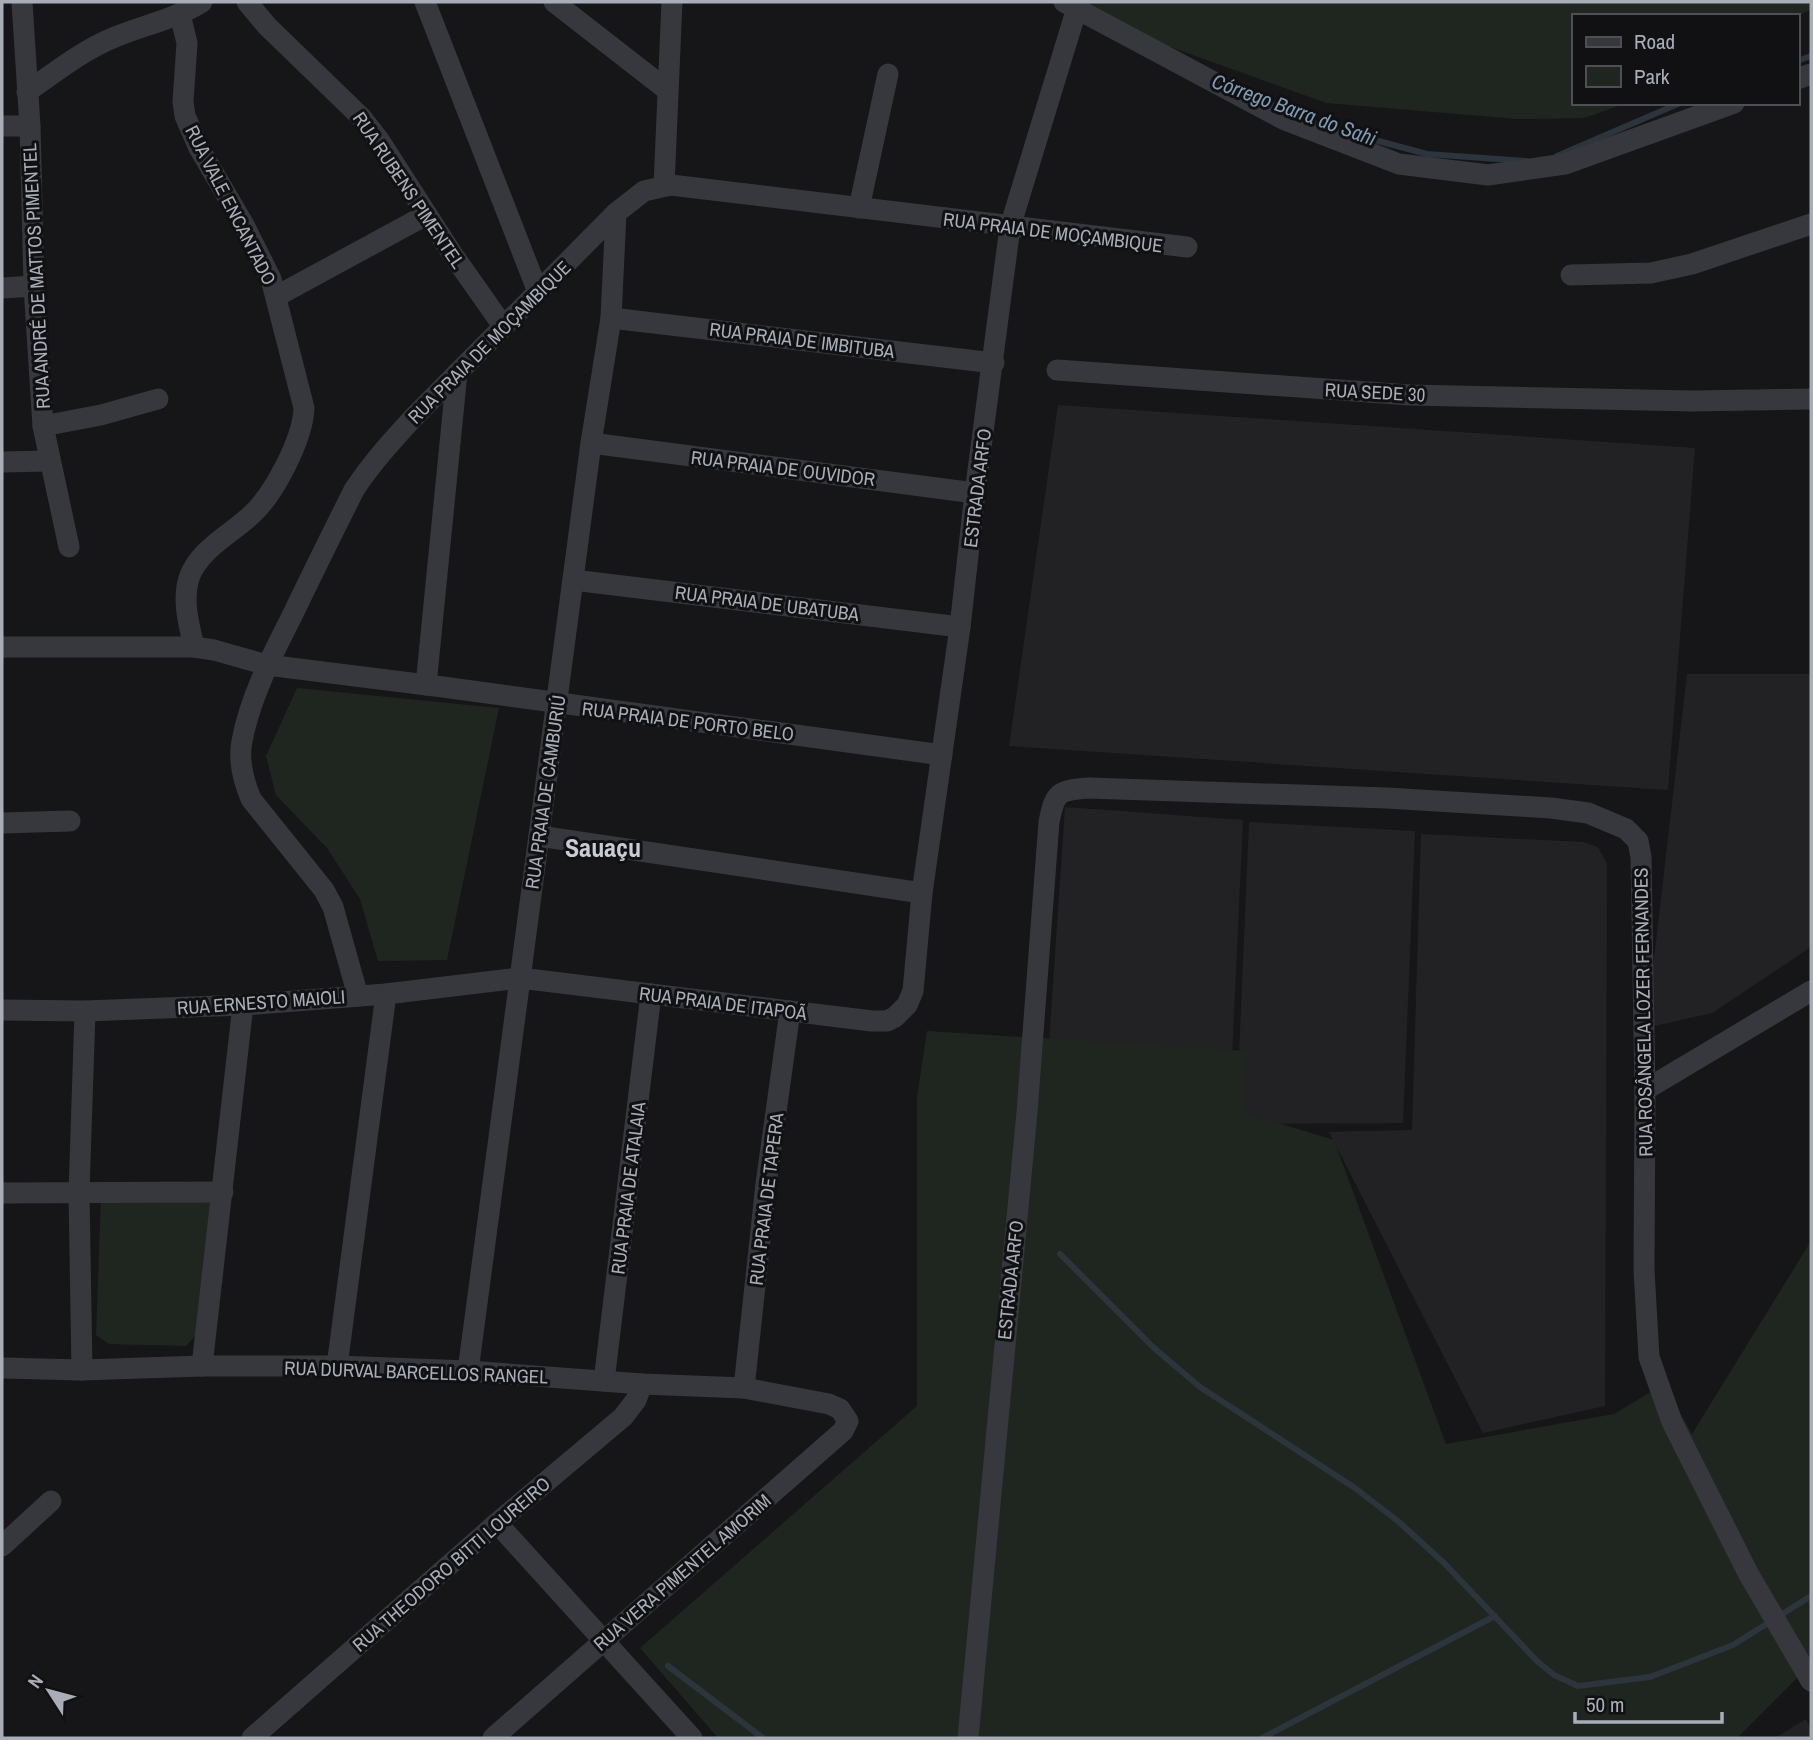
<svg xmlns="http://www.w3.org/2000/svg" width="1813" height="1740" font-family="'Archivo Narrow',sans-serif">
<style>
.built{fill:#222225}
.green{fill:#1e261f}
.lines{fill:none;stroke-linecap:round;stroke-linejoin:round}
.stream{stroke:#2c353c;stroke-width:6}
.minor{stroke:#37383d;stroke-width:21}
.labels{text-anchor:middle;stroke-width:6;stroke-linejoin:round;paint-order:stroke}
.street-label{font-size:19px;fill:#a8adb8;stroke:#111113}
.water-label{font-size:21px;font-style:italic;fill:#7f9bb3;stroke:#111113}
.district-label{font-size:26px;font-weight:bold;fill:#c9ccd4;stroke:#111113}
</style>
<rect width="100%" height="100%" fill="#161618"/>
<g class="built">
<polygon points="1058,405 1695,448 1668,790 1009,746"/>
<polygon points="1687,674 1811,674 1811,947 1712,1013 1646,1028"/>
<polygon points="1065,807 1243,820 1229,1123 1044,1117"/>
<polygon points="1249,822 1415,831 1403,1123 1236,1124"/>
<polygon points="1421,834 1583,842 1598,847 1607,864 1605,1406 1483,1433 1329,1132 1412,1130"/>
<polygon points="1806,1719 1811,1730 1811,1738 1775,1738"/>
</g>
<g class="green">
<polygon points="1068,2 1811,2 1811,10 1803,13 1797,20 1797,16 1573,16 1573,103 1627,103 1584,118 1517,119 1326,103 1073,12"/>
<polygon points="297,688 499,708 447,960 378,961 360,899 327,848 276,795 266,756"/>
<polygon points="927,1031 1247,1051 1245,1113 1334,1140 1446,1444 1614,1414 1664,1384 1692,1434 1811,1241 1811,1664 1737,1738 718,1738 640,1648 917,1406 917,1097"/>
<polygon points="101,1196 211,1198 198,1333 186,1346 109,1344 96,1335"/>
</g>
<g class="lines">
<g class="stream">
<polyline points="1797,61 1811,56"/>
<polyline points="1341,131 1427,154 1526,161"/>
<polyline points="1557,156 1680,103"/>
<polyline points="1060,1254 1154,1348 1200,1387 1355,1488 1399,1522 1444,1563 1537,1661 1554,1675 1578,1686 1650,1677 1733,1645 1811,1596"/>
<polyline points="668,1666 763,1738"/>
<polyline points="1262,1738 1495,1616"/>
</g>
<g class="minor">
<polyline points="22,2 30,126 34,286 43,426 69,547"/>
<polyline points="247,2 267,26 361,117 379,140 451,252 503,326"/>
<polyline points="425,2 538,292"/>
<polyline points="554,2 667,90"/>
<polyline points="1064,2 1285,120 1399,164 1488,175 1565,164 1734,103"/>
<path d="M180 14 187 43 183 102 185 116 199 148 244 225 271 279 304 408C303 439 273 497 249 517 229 535 198 551 189 578 182 601 189 624 194 647"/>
<polyline points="1797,79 1811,74"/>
<path d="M27 92C55 72 83 50 115 37 144 25 175 19 202 2"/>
<polyline points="2,126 30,126"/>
<polyline points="664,186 672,2"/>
<polyline points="859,208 888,74"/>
<polyline points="1571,275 1651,273 1692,264 1811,224"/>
<polyline points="2,288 34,286"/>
<polyline points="277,296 426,215"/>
<polyline points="611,318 994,363"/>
<polyline points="1057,370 1410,395 1693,401 1811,399"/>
<polyline points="43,426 101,415 158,399"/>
<polyline points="591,443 975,493"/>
<polyline points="2,462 49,461"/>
<polyline points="573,580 960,627"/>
<polyline points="2,647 194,647 214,650 267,665 443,687 942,755"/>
<polyline points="426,685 457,373"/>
<polyline points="2,823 70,821"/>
<polyline points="539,836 922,893"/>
<path d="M358 996 333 907 324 890 251 799C243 780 238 761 242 741 250 698 272 655 292 616 312 574 333 532 354 490 371 464 391 442 412 419L616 213 644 191 671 185 1187 247"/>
<polyline points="2,1010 85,1011 243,1005 386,994 520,978 872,1021 887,1021 895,1017 907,1005 913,991 922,893 960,627 975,493 1010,227 1077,8"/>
<polyline points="1645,1090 1811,991"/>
<polyline points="2,1193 223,1192"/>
<polyline points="202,1366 243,1005"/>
<polyline points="337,1366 386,994"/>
<polyline points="2,1368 82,1370 202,1366 337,1366 468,1371 642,1384 744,1388 829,1404 840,1409 848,1421 843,1431 493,1738"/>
<polyline points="82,1370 79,1193 85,1011"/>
<polyline points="468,1371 591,443 611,318 616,213"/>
<polyline points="604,1381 651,994"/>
<polyline points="744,1388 766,1184 790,1011"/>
<polyline points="497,1523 692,1738"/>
<polyline points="2,1546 51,1501"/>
<polyline points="252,1738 497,1523 623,1417 636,1400 642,1384"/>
<path d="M968 1738 1027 1112 1049 822C1055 792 1058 790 1089 788L1387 798 1551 808 1588 813 1626 829 1638 841 1641 857 1645 1090 1644 1270 1649 1357 1672 1422 1748 1573 1811 1681"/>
</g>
</g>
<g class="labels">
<g class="street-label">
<text transform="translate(409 190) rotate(56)" y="7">RUA RUBENS PIMENTEL</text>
<text transform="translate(231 205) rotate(63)" y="7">RUA VALE ENCANTADO</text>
<text transform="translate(1053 232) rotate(7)" y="7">RUA PRAIA DE MOÇAMBIQUE</text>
<text transform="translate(36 276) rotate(-93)" y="7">RUA ANDRÉ DE MATTOS PIMENTEL</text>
<text transform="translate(802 340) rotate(7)" y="7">RUA PRAIA DE IMBITUBA</text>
<text transform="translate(489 342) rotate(-45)" y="7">RUA PRAIA DE MOÇAMBIQUE</text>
<text transform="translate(1375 392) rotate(3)" y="7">RUA SEDE 30</text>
<text transform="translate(783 468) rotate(7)" y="7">RUA PRAIA DE OUVIDOR</text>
<text transform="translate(977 488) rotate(-83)" y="7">ESTRADA ARFO</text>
<text transform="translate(767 603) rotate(7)" y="7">RUA PRAIA DE UBATUBA</text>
<text transform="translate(688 721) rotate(7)" y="7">RUA PRAIA DE PORTO BELO</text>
<text transform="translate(545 792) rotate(-82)" y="7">RUA PRAIA DE CAMBURIÚ</text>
<text transform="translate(261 1002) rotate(-4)" y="7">RUA ERNESTO MAIOLI</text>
<text transform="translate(723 1003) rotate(7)" y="7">RUA PRAIA DE ITAPOÃ</text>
<text transform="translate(1643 1012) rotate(-91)" y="7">RUA ROSÂNGELA LOZER FERNANDES</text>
<text transform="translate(628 1188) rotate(-83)" y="7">RUA PRAIA DE ATALAIA</text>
<text transform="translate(766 1199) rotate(-83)" y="7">RUA PRAIA DE TAPERA</text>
<text transform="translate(1010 1280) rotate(-84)" y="7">ESTRADA ARFO</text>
<text transform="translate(416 1372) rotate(2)" y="7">RUA DURVAL BARCELLOS RANGEL</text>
<text transform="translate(451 1564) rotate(-41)" y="7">RUA THEODORO BITTI LOUREIRO</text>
<text transform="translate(682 1572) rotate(-41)" y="7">RUA VERA PIMENTEL AMORIM</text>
</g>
<g class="water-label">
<text transform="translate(1294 110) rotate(20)" y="7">Córrego Barra do Sahi</text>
</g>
<g class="district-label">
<text x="603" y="857">Sauaçu</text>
</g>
</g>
<rect width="1813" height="1740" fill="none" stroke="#a8adb8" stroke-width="7"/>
<rect x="1572" y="14" width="228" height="91" fill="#111113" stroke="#4d4f55" stroke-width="2"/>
<rect x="1586" y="37" width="35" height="10" fill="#37383d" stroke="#4d4f55" stroke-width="2"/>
<text x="1634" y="49" font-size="21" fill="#a8adb8">Road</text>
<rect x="1586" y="66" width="35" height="21" fill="#1e261f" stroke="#4d4f55" stroke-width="2"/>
<text x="1634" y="84" font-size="21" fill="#a8adb8">Park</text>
<g transform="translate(49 1691) rotate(306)" stroke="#111113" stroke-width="5" paint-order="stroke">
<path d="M0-5L12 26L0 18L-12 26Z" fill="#a8adb8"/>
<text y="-10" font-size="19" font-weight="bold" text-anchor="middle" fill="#a8adb8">N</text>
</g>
<path d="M1575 1712v10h147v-10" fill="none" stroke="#a8adb8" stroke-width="3.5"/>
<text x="1586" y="1712" font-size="21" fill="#a8adb8" stroke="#111113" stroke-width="5" paint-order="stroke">50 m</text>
</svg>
